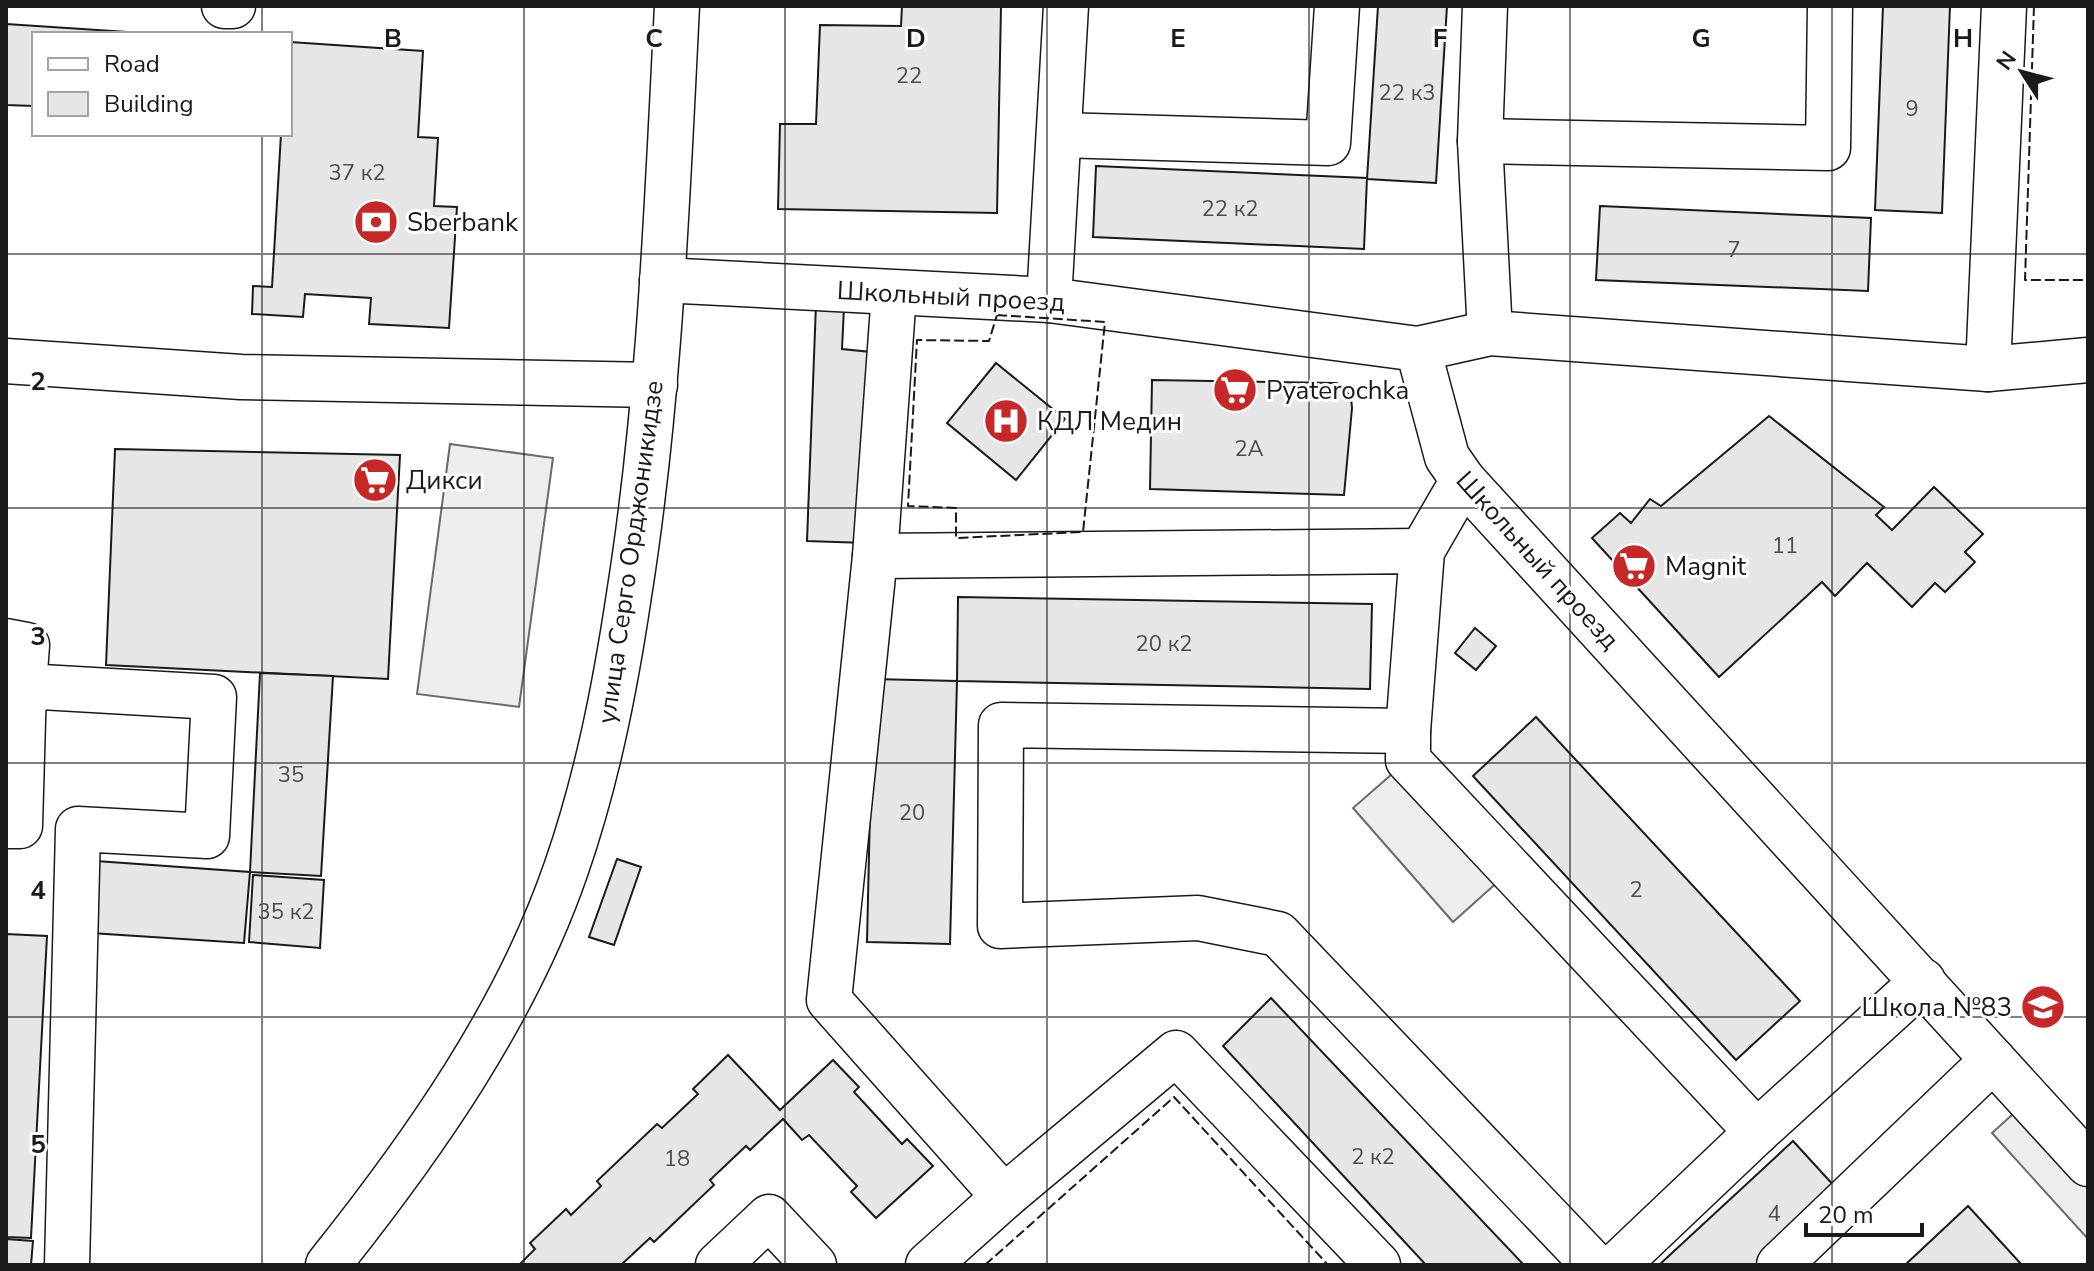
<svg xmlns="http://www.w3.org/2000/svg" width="2094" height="1271" font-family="'Nunito Sans',sans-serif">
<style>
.parking{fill:#ededed;stroke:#6a6a6a;stroke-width:2}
.building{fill:#e6e6e6;stroke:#1a1a1a;stroke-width:2}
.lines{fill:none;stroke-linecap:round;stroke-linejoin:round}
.minor-casing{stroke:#1a1a1a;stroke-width:47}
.minor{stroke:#fff;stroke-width:44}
.fence{stroke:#1a1a1a;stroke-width:2;stroke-dasharray:10 4;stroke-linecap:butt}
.grid{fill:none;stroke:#1a1a1a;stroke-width:2;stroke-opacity:0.55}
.labels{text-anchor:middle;stroke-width:6;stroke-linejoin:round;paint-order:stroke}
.number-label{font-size:22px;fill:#4d4d4d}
.poi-label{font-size:26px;fill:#1a1a1a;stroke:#fff;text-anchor:start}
.street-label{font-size:26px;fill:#1a1a1a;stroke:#fff}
.grid-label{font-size:26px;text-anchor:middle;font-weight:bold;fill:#1a1a1a;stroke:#fff;stroke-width:6;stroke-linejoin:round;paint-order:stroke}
</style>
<rect width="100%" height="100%" fill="#fff"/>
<g class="parking">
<polygon points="450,444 553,458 519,707 417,694"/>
<polygon points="1408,760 1511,870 1453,922 1353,808"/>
<polygon points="2024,1104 2088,1174 2088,1239 1992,1133"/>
</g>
<g class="building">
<polygon points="902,6 1001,6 997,213 778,209 780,124 816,124 820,25 901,26"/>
<polygon points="1378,6 1447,6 1436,183 1367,179"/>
<polygon points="1883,6 1950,6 1942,213 1875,210"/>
<polygon points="6,24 158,34 34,34 34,106 6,105"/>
<polygon points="290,42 423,51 418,137 438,138 434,206 457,207 449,328 369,324 371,298 305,294 303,317 252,314 253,286 272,287 281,134 290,134"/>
<polygon points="1096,166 1367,178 1364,249 1093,237"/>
<polygon points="1600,206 1871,218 1868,291 1596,280"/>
<polygon points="816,304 844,307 842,349 871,352 865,543 807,541"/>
<polygon points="996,363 1065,419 1016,480 947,423"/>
<polygon points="1152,380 1336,383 1342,385 1351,398 1352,408 1344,495 1150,489"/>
<polygon points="1769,416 1884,507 1876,515 1892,530 1934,487 1983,534 1965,552 1975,562 1945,592 1935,583 1912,607 1867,563 1835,596 1822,582 1719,677 1592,538 1620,513 1631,523 1650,499 1661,506"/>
<polygon points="115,449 400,455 388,679 106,665"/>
<polygon points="958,597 1372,604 1370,689 957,681"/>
<polygon points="1475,628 1496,646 1476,670 1455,653"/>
<polygon points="260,673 333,676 321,876 250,872"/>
<polygon points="873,679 957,681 950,944 867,942"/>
<polygon points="1536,717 1800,1001 1736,1060 1473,776"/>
<polygon points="617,859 641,867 614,945 589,937"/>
<polygon points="96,861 250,872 244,943 91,933"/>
<polygon points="253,875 324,880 320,948 249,942"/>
<polygon points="6,934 47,936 31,1238 6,1237"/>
<polygon points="1271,998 1524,1265 1426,1265 1223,1046"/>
<polygon points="728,1055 780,1110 833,1060 859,1087 854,1092 902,1144 907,1139 933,1166 876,1218 851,1192 857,1186 809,1135 802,1140 783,1119 750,1150 746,1146 710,1180 714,1185 654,1242 650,1238 621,1265 523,1265 521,1263 535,1249 530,1243 566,1209 571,1215 601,1186 597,1181 657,1124 662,1128 698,1094 693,1089"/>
<polygon points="1793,1141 1847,1200 1769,1265 1659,1265"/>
<polygon points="1968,1206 2022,1265 1905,1265"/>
<polygon points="6,1239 33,1241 31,1265 6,1265"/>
</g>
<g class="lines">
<g class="minor-casing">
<g id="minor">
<polyline points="224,6 233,6"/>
<polyline points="1485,6 1480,141 1490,333"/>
<polyline points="1059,135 1328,143 1337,6"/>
<polyline points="1480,141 1828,148 1830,6"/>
<polyline points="662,280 1049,300 1418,349 1447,457 1463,480 2088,1164"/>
<polyline points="894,293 875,556 829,1000 1004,1197 1176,1053 1378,1265"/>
<polyline points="1049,300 1066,6"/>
<polyline points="1418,349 1490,333 1988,369 2004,6"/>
<polyline points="6,361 241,377 655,385"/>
<polyline points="1988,369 2088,360"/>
<polyline points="1422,551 1463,480"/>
<polyline points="875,556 1422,551 1408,731 1408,760 1757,1132"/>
<polyline points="6,641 27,645 24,686"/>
<polyline points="1408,731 1001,725 1000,926 1198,918 1278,934 1594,1265"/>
<polyline points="6,826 20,826 24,686 214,697 207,836 78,829 67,1265"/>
<path d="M328 1265C423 1146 516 1014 566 869 597 780 615 688 629 595 660 400 667 203 677 6"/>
<polyline points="718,1265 769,1217 814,1265"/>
<polyline points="928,1265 1004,1197"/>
<polyline points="1617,1265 1757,1132 1923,981"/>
<polyline points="1779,1265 1993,1060"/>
</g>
</g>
<use href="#minor" class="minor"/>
<g class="fence">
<polyline points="2034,6 2025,280 2088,280"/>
<polygon points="997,315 1105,322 1083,532 956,538 956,508 908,506 917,340 989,341"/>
<polyline points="985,1265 1174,1097 1328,1265"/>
</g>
</g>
<path class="grid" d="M262 6V34M524 6V1265M785 6V1265M1047 6V1265M1309 6V1265M1570 6V1265M1832 6V1265M262 134V1265M6 254H2088M6 508H2088M6 763H2088M6 1017H2088"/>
<defs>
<g id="bank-disc" transform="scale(2.3)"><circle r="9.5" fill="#c62828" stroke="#fff"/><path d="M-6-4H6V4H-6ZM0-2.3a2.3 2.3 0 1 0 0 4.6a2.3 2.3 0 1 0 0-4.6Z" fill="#fff"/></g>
<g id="supermarket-disc" transform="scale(2.3)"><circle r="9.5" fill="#c62828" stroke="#fff"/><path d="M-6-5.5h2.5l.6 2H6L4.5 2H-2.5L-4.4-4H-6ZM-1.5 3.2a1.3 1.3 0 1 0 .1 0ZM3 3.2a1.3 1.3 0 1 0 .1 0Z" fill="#fff"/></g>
<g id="hospital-disc" transform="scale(2.3)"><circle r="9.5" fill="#c62828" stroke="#fff"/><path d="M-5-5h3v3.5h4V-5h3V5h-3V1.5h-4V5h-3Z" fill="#fff"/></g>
<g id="school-disc" transform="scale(2.3)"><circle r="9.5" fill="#c62828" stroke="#fff"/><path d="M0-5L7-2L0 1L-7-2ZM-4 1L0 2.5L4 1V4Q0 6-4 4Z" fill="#fff"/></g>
</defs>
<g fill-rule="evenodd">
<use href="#bank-disc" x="376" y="222"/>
<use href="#supermarket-disc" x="1235" y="390"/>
<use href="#hospital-disc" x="1006" y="421"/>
<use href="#supermarket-disc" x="375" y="480"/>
<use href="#supermarket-disc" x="1634" y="566"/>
<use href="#school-disc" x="2043" y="1007"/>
</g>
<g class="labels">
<g class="number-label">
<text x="909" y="83">22</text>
<text x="1407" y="100">22 к3</text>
<text x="1912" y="116">9</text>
<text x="357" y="180">37 к2</text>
<text x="1230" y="216">22 к2</text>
<text x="1734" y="257">7</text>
<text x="1249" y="456">2А</text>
<text x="1785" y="553">11</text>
<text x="1164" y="651">20 к2</text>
<text x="291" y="782">35</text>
<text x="912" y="820">20</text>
<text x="1636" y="897">2</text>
<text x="286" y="919">35 к2</text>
<text x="1373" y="1164">2 к2</text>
<text x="677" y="1166">18</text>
<text x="1774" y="1221">4</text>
</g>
<g class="poi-label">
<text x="407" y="231">Sberbank</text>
<text x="1266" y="399">Pyaterochka</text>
<text x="1037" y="430">КДЛ Медин</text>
<text x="406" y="489">Дикси</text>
<text x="1665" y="575">Magnit</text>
<text x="2012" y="1016" text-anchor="end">Школа №83</text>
</g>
<g class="street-label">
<text transform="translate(951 296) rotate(3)" y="9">Школьный проезд</text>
<text transform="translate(630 552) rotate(-82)" y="9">улица Серго Орджоникидзе</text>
<text transform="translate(1538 560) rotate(48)" y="9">Школьный проезд</text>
</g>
</g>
<g class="grid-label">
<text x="393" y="47">B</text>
<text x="654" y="47">C</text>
<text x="916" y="47">D</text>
<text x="1178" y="47">E</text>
<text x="1440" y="47">F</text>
<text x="1701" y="47">G</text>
<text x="1963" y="47">H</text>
<text x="38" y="390">2</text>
<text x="38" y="645">3</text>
<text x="38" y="899">4</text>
<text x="38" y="1153">5</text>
</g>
<rect width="2094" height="1271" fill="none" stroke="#1a1a1a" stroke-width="16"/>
<rect x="32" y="32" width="260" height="104" fill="#ffffff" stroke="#a3a3a3" stroke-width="2"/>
<rect x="48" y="58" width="40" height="12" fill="#ffffff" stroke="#a3a3a3" stroke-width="2"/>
<text x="104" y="72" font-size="24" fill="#1a1a1a">Road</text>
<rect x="48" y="92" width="40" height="24" fill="#e6e6e6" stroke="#a3a3a3" stroke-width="2"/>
<text x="104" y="112" font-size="24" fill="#1a1a1a">Building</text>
<g transform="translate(2022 72) rotate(306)" stroke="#ffffff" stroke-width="6" paint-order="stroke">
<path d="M0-6L14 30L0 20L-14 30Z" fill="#1a1a1a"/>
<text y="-12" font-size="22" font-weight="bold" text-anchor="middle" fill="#1a1a1a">N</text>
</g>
<path d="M1806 1223v12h116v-12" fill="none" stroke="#1a1a1a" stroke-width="4"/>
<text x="1818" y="1223" font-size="24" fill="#1a1a1a" stroke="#ffffff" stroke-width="6" paint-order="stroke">20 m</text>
</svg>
